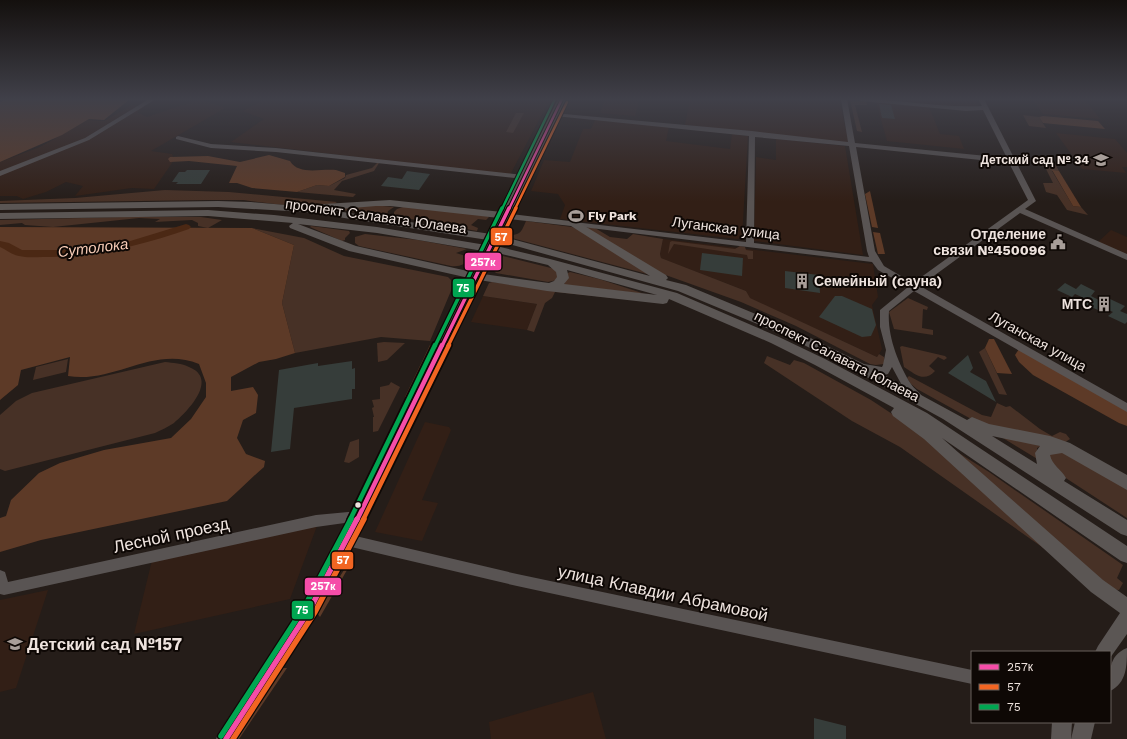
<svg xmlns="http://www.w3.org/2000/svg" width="1127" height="739" font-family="'Work Sans',sans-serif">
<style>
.built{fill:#321f16}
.green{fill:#473126}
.forest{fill:#5d3a27}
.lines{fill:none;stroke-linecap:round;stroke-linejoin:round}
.river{fill:#4b2814;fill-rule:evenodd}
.building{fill:#363d3a}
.minor{fill:#595453;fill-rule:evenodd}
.major{fill:#5b5654;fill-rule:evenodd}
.bus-1-far3-casing{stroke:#0e0805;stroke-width:4.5}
.bus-1-far2-casing{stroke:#0e0805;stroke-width:6}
.bus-1-far1-casing{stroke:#0e0805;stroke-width:8}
.bus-1-casing{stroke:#0e0805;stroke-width:8}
.bus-2-far3-casing{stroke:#0e0805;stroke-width:4.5}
.bus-2-far2-casing{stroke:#0e0805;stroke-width:6}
.bus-2-far1-casing{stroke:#0e0805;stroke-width:8}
.bus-2-casing{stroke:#0e0805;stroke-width:8}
.bus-3-far3-casing{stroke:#0e0805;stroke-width:4.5}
.bus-3-far2-casing{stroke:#0e0805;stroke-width:6}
.bus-3-far1-casing{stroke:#0e0805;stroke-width:8}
.bus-3-casing{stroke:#0e0805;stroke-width:8}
.bus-1-far3{stroke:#f54da8;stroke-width:2.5}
.bus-1-far2{stroke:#f54da8;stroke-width:3.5}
.bus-1-far1{stroke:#f54da8;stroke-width:4.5}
.bus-1{stroke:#f54da8;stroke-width:5.5}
.bus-2-far3{stroke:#f26522;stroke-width:2.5}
.bus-2-far2{stroke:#f26522;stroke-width:3.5}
.bus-2-far1{stroke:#f26522;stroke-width:4.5}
.bus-2{stroke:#f26522;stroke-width:5.5}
.bus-3-far3{stroke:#00a651;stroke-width:2.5}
.bus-3-far2{stroke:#00a651;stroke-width:3.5}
.bus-3-far1{stroke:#00a651;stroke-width:4.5}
.bus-3{stroke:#00a651;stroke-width:5.5}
.bus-dot{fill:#eee3de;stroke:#0e0805;stroke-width:1.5}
.labels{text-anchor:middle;stroke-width:4;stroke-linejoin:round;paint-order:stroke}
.far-poi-label{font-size:12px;font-weight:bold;fill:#eee3de;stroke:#0e0805;text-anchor:end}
.street-label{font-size:14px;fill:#eee3de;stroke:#0e0805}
.poi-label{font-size:14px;font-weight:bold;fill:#eee3de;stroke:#0e0805;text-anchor:end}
.water-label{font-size:15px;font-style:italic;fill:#f7ccb7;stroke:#0e0805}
.near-street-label{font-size:17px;fill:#eee3de;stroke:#0e0805}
.near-poi-label{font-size:17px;font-weight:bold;fill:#eee3de;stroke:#0e0805;text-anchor:start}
.line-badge{stroke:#0e0805;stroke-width:1.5}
.badge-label{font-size:11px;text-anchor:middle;font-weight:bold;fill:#fff}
</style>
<rect width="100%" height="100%" fill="#251d19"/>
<g class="built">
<polygon points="200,99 225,108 151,151 172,154 174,160 154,189 132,188 75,196 83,186 66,182 46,192 23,199 17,196 0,196 0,162 40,147 88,120 104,121 132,105 144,107 137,112 147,117"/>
<polygon points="265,99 550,99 510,175 231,142 264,119 243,111"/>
<polygon points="605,99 640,99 635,116 600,113"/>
<polygon points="690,99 839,99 849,143 685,125"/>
<polygon points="874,99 975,99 978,106 965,108"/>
<polygon points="1033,99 1085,99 1100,119 1043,114"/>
<polygon points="876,102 929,107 940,134 959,136 964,149 887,141"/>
<polygon points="595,120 669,127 666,141 730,149 732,134 748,136 742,238 737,239 560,219 565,205 558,194 531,191 544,160 570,162 583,129 591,129"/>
<polygon points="1056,133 1115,139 1127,153 1127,167 1122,167 1126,173 1082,169"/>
<polygon points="776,139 845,146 863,255 754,241 756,157 776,160"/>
<polygon points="1111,230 1127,237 1127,255 1098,242"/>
<polygon points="663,239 873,264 878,297 872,305 882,349 879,354 877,357 749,298 746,291 668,261 661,258 660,254"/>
<polygon points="483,296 537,304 527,330 471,322"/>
<polygon points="425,422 449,427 451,430 422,500 438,503 422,541 375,532"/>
<polygon points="321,515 290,599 134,634 154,552"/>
<polygon points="48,590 16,688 0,692 0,600"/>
<polygon points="593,692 606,739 491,739 489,722"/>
</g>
<g class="green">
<polygon points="850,100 866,101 867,105 855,105 862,132 857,131"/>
<polygon points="516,113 524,113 513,133 506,132"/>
<polygon points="1023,115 1039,117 1046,128 1029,126"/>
<polygon points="1037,162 1054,162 1059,171 1052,171 1073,206 1081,207 1088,215 1067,210 1057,195 1046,192 1043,183 1053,183 1045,167 1041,166"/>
<polygon points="377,163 379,163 374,171 342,181 334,190 356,194 353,197 297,192 317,185 329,186 345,178 346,175 372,168"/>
<path d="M165 190 229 192 337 202C327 212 259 202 243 200 232 200 220 200 209 200L0 203V201L75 198Z"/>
<polygon points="372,205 394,207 388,211 387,216 334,209"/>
<polygon points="406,206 488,216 489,217 486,220 478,219 471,225 478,228 477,231 394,216 394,212 397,209"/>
<polygon points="124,217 201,217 222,220 208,228 198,226 198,223 192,220 155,222 160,219 139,218 53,227 25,225 22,223 0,225 0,220"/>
<path d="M526 221 572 227 580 230 651 275 508 237 511 235C521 235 522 230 526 221Z"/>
<polygon points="311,226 349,231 350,233 345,238 345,240 342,241 310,227"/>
<polygon points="583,227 595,228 610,237 627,239 633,234 663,239 660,254 661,258 746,291 750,298 877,357 879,354 884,357 884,364 876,365 870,364 796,326 741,302 660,273"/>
<polygon points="252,228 304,238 344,256 448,277 452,281 453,286 430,341 381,337 295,353 282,303 294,245"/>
<path d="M365 234 418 240 467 249 456 253 469 257C465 265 460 267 451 266L359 246 355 243V237Z"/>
<polygon points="672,241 735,249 740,246 745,247 746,250 753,251 753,259 748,259 747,255 674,244 668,254 670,242"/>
<polygon points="503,256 555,269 558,271 557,280 548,282 496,273 492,269 496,262 499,263"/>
<polygon points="570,272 599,279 645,294 565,285 564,284 568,273"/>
<polygon points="492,282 654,302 555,292 552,298 545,303 534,332 527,330 537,304 483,296 489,283"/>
<polygon points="908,298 928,307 927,310 923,309 922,328 933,330 933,335 894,329 889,312"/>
<polygon points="384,342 405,343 387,360 378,362 377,343"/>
<path d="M902 346 945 356 947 358 944 360 938 357 929 366 935 371C924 383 915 374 904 367L900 347Z"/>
<polygon points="985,348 1007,395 999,394 979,352"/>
<polygon points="767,356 790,365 794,360 804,363 871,400 924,435 1059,559 900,447 852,421 764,363"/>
<polygon points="68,359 66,372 33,380 36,367"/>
<path d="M165 362C173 363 182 363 189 367 219 379 188 411 174 423 168 427 161 430 155 433L5 471 0 469V415L16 401 32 393Z"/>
<polygon points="909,376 982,415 991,417 997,403 1006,407 1010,406 1040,429 1052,436 1060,432 1066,434 1070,439 1064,443 1005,430 973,420 917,389 911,384 907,378"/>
<polygon points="391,382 400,387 378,431 373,432 373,417 374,417 372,408 374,407 372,400 380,399 380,387 389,385"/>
<polygon points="998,435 1041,446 1037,448 1037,452 1039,460"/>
<polygon points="359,439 359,457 349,463 344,462 350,442"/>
<polygon points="943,443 989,472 1123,565 1117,578 1123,583 1119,590 1110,589"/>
<polygon points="1060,450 1127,488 1127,518 1055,471 1047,454"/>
</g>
<g class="forest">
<polygon points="6,99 130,99 104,120 89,119 62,135 0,162 0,102"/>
<polygon points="1043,116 1098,121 1105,129 1043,123 1039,117"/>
<path d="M269 155 290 161C299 176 322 168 336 170 339 171 342 172 345 173V177L329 186 317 185 297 192 252 188 237 183H229L237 166 189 161 170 162 168 159 170 157 208 156 240 162Z"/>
<polygon points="1052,170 1059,171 1081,207 1073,206"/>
<polygon points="870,191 878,228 872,227 865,194"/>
<path d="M0 227 252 228 294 245 282 303 295 353 276 359 259 362 231 377V391L253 387 258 395 256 413 243 420 237 438 246 454 265 461 264 467C251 478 240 490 227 501L41 540 0 552V518L6 516 11 500 39 473 60 463 104 450 171 438 191 419 206 397V383L199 364C153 345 114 384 68 376L70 357 21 370 18 385 0 400Z"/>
<polygon points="873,232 880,233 885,254 878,254"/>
<polygon points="989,339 994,339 1012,374 997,373 985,348"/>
<polygon points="430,345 433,346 407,398 405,397"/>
<polygon points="1019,349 1127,410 1127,426 1119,423 1033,375 1019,362 1015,355"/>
<polygon points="344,570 347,570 320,617 317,613"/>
<polygon points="282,668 287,668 239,739 234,739"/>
</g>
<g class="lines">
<path class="river" d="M186 224 189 225 191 227 189 229C142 245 94 258 43 257 35 257 27 258 19 256 12 255 7 250 0 247V241L9 243 22 250H72L127 242Z"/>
</g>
<g class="building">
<polygon points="879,104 891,105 895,119 882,118"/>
<polygon points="187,170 210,170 201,184 176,184 178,182 172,182 179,172 185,172"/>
<polygon points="407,171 430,174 419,190 381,186 388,177 402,179"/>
<polygon points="702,253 743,258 742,276 700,270"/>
<polygon points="785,271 819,275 820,293 785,288"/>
<polygon points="1065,283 1076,289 1081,284 1095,291 1091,296 1105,303 1098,310 1082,303 1086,299 1075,294 1072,297 1057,290"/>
<polygon points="835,296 842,296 872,309 876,325 871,336 862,337 819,317"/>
<polygon points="1110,299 1125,306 1120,311 1127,314 1127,322 1125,324 1108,316 1113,312 1102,307"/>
<polygon points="968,355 973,368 970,372 986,381 996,402 948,373"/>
<polygon points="352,361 352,369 355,368 355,389 352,389 352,399 294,408 290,449 271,452 279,370 318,363 318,366"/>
<polygon points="814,718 846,726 846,739 814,739"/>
</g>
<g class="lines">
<g class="minor">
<polygon points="149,99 156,99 89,140 0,176 0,171 85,138"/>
<path d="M841 99H847L855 143 1007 158 983 110 966 111 861 101 858 99C899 99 940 108 982 106L978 99H984L1036 201 1025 209 1127 254V260L1020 213 920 286 1127 403V412L914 291 889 311C887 335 898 364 911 384 914 389 920 392 923 398L922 401H914L905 391 892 367 888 374 884 375 860 371 859 368 860 365 864 364 882 367 883 365 886 350 880 327V310L908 287 878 270 872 262 574 226 570 224 574 222 746 242 749 136 555 116 552 114 553 113 752 131 848 142ZM755 137 849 146 867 251 869 257 754 243ZM856 147 1009 163 1028 200 913 283 884 266 875 251Z"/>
<polygon points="178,136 211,144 276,148 523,175 527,177 523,179 276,152 211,148 176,139 176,137"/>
<polygon points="359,511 363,512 365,516 363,520 359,521 316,527 4,595 0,594 0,570 5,572 8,582 316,515"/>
<polygon points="347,534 517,574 972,670 972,684 517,586 347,546 343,544 341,540 343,536"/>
</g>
<g class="major">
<path d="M558 99H566L511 214 578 222 666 275 668 278 666 280 686 285 794 330 864 364 967 420 972 417 989 424 1050 436 1070 443 1127 475V490L1062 453 1050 455C1052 465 1061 469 1066 478L1064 481 1127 520V536L1121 534 943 419 854 370 786 336 678 291 505 243 498 242 496 246 550 259 677 293 779 337 825 359 927 413 1127 546V563L1121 561 942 438 1103 580 1127 597V634L1110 658V652H1095L1098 646 1120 613 1091 592 924 439 893 416 891 412 894 408 815 365 771 343 669 299 667 303 663 304 547 291 479 280 329 592 316 615 238 739H216L219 732 304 603 317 580 353 511 469 278 349 251 290 228 289 226 293 223 208 216 0 219V213L208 210 274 215 377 227 486 245 488 240 305 212 218 207 0 210V204L218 201 251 202 320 208V205L324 204 390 200 502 212ZM376 206H390L499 218 491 234 329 210ZM509 219 571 226 650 276 501 236ZM298 224 377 233 483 251 472 272 356 246ZM493 252 548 265 556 272 557 277 554 281 549 283 483 274ZM567 270 657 295 564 284 569 278ZM992 436 1040 446 1035 453 1037 464Z"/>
<path d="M1127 648C1127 665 1127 683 1110 691 1110 674 1107 656 1127 648Z"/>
<polygon points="1052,722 1072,722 1071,739 1051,739"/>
<polygon points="1075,722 1095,722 1091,739 1071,739"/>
</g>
<g class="bus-1-far3-casing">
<polyline id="bus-1-far3" points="509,209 562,99"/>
</g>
<g class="bus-1-far2-casing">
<polyline id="bus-1-far2" points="442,346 509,208"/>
</g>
<g class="bus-1-far1-casing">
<polyline id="bus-1-far1" points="357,520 442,345"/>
</g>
<g class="bus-1-casing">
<polyline id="bus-1" points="226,739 310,609 357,519"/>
</g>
<g class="bus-2-far3-casing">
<polyline id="bus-2-far3" points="515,209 567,102"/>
</g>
<g class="bus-2-far2-casing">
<polyline id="bus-2-far2" points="448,346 516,208"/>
</g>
<g class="bus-2-far1-casing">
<polyline id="bus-2-far1" points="363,520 449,345"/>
</g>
<g class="bus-2-casing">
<polyline id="bus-2" points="233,739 315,612 364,519"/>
</g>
<g class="bus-3-far3-casing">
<polyline id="bus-3-far3" points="502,209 555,99"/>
</g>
<g class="bus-3-far2-casing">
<polyline id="bus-3-far2" points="435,346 502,208"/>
</g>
<g class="bus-3-far1-casing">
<polyline id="bus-3-far1" points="350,520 435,345"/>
</g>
<g class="bus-3-casing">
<polyline id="bus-3" points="221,736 305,606 351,519"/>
</g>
<use href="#bus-1-far3" class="bus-1-far3"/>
<use href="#bus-1-far2" class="bus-1-far2"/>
<use href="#bus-1-far1" class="bus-1-far1"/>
<use href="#bus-1" class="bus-1"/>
<use href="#bus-2-far3" class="bus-2-far3"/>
<use href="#bus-2-far2" class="bus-2-far2"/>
<use href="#bus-2-far1" class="bus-2-far1"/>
<use href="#bus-2" class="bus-2"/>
<use href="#bus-3-far3" class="bus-3-far3"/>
<use href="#bus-3-far2" class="bus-3-far2"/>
<use href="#bus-3-far1" class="bus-3-far1"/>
<use href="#bus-3" class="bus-3"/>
</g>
<linearGradient id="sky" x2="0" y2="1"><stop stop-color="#14100e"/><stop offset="0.49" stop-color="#404049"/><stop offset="1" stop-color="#404049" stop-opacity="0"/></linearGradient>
<rect width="1127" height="202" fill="url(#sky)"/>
<defs>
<g id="school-bare" transform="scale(1.2)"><path d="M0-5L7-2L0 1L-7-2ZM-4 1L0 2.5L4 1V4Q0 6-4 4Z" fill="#a89e99" stroke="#0e0805" stroke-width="2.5" paint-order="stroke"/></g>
<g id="stadium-bare" transform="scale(1.2)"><path d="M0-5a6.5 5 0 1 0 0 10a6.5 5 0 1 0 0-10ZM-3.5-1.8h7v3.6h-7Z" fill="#a89e99" stroke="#0e0805" stroke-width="2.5" paint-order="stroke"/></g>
<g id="civic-bare" transform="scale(1.2)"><path d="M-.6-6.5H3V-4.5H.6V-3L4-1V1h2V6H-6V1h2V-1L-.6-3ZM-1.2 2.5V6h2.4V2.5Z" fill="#a89e99" stroke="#0e0805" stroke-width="2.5" paint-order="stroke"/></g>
<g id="building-bare" transform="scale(1.2)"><path d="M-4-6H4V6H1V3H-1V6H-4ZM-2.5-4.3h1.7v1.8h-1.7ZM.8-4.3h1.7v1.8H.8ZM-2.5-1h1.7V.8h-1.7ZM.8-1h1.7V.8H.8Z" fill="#a89e99" stroke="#0e0805" stroke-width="2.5" paint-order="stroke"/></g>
</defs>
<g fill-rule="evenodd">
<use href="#school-bare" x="1101" y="160"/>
<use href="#stadium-bare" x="576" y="216"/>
<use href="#civic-bare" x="1058" y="242"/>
<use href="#building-bare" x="802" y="281"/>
<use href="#building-bare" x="1104" y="304"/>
<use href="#school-bare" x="15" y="644"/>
</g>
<circle class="bus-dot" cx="358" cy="505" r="3.5"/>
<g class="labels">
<g class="far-poi-label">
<text x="1089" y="164">Детский сад № 34</text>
<text x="588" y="220" text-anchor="start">Fly Park</text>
</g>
<g class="street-label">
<text transform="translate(376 216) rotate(8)" y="5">проспект Салавата Юлаева</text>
<text transform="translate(726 228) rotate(7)" y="5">Луганская улица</text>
<text transform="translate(1038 341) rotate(29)" y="5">Луганская улица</text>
<text transform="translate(837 356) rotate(27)" y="5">проспект Салавата Юлаева</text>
</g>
<g class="poi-label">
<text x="1046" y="239">Отделение<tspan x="1046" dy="16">связи №450096</tspan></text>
<text x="814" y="286" text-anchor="start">Семейный (сауна)</text>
<text x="1092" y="309">МТС</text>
</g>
<g class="water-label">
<text transform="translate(93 248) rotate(-7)" y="5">Сутолока</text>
</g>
<g class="near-street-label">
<text transform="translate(171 535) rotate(-12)" y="6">Лесной проезд</text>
<text transform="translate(663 593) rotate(12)" y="6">улица Клавдии Абрамовой</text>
</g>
<g class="near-poi-label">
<text x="27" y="650">Детский сад №157</text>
</g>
</g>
<g class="line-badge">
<rect x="490" y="227" width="23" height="19" rx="4" fill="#f26522"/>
<rect x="464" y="252" width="38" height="19" rx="4" fill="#f54da8"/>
<rect x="452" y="278" width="23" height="20" rx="4" fill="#00a651"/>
<rect x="331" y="551" width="23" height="19" rx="4" fill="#f26522"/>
<rect x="304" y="577" width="38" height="19" rx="4" fill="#f54da8"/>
<rect x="291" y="600" width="23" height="20" rx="4" fill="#00a651"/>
</g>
<g class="badge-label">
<text x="501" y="241">57</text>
<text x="483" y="266">257к</text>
<text x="463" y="292">75</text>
<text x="343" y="564">57</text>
<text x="323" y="590">257к</text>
<text x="302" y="614">75</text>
</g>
<rect x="971" y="651" width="140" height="72" fill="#0e0805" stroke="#68605c"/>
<rect x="979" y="664" width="20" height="6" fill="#f54da8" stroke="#68605c"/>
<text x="1007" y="671" font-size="12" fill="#eee3de">257к</text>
<rect x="979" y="684" width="20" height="6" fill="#f26522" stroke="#68605c"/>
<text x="1007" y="691" font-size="12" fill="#eee3de">57</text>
<rect x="979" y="704" width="20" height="6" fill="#00a651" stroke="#68605c"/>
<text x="1007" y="711" font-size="12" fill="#eee3de">75</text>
</svg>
